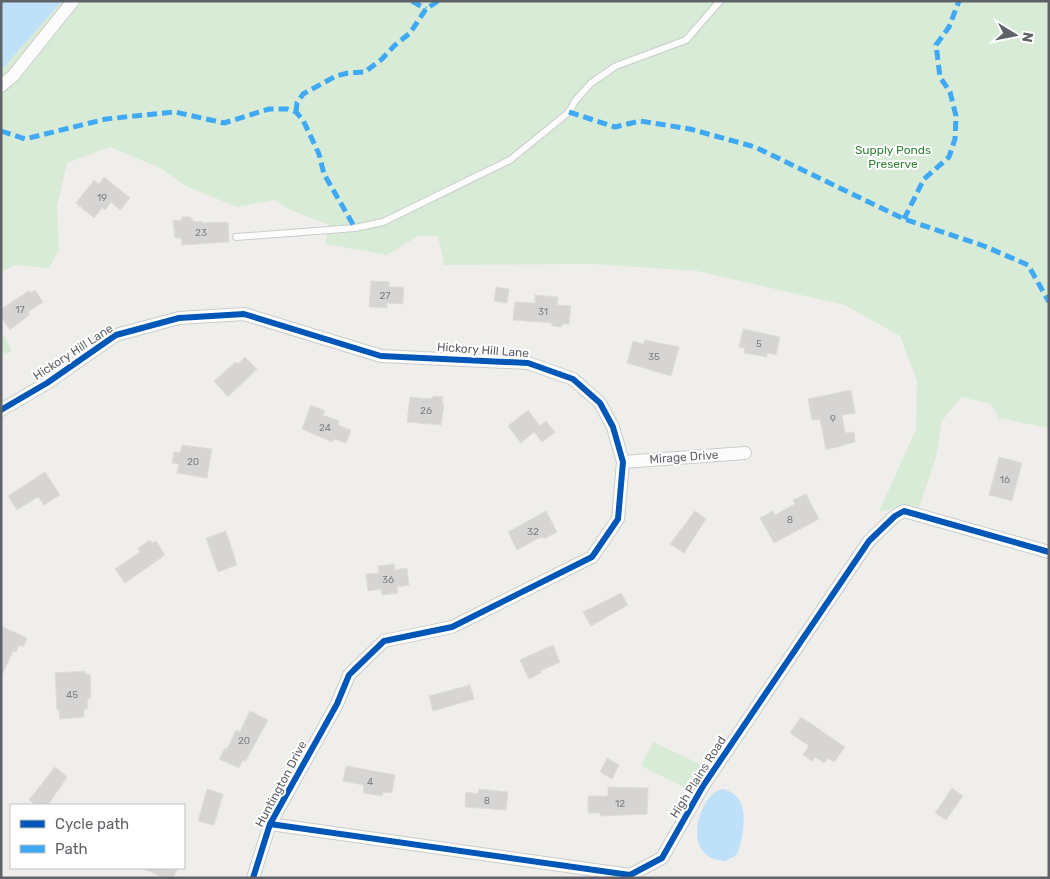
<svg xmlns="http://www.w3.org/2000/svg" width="1050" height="879" font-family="Rubik,sans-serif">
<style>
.green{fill:#d8ebd6}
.water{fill:#bfe0f9}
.building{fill:#d6d5d3;stroke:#deddd9}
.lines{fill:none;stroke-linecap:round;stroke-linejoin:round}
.lane-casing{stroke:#cbcccc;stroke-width:8}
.street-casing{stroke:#cbcccc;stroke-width:14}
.lane{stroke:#fdfcfc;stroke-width:6}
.street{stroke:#fdfcfc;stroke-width:12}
.quiet{stroke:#3fa9f5;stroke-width:5;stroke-dasharray:10 5;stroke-linecap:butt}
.cycleway-casing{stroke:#fff;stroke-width:9}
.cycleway{stroke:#0057b8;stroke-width:6}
.labels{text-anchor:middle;stroke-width:4;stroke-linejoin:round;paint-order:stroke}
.number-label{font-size:10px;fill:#7e8184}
.park-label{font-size:12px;fill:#348238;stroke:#fff}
.street-label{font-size:12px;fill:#5f6368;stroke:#fff}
</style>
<rect width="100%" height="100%" fill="#efeeea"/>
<g class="green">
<polygon points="1,1 1049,1 1049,428 999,418 991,404 961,397 942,421 936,457 919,508 902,507 879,512 916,429 917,381 900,336 845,305 697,271 593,264 444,265 438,236 418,236 387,255 325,244 329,225 288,209 275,200 237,207 186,186 162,169 110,147 67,163 57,206 59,250 49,268 16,265 1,272"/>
<polygon points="1,330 12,350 5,355 1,348"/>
<polygon points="653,742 702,765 690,790 641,766"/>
</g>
<g class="water">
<polygon points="1,1 62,1 1,70"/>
<path d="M723 789C747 795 745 819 742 837 740 844 740 851 735 856 732 858 728 859 725 861 678 859 700 791 723 789Z"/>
</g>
<g class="building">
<polygon points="104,177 130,198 120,210 111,202 105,210 102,208 94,218 76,203 94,180 99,184"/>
<polygon points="182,217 190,217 195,222 202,221 202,223 228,222 229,242 182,245 181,238 175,238 173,221 182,220"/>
<polygon points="371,281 389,282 389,287 404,287 403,304 387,303 387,308 369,307"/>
<polygon points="496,287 509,289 507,303 494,301"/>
<polygon points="35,290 43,302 28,312 30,314 10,330 1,317 1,309 29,291 30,293"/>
<polygon points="535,295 558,297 557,305 571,306 569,324 562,324 562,327 552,326 552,323 513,320 515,302 535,303"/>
<polygon points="743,329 780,337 776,355 767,353 767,357 744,353 745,348 739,347"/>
<polygon points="645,340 679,347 671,376 627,363 633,341 643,344"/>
<polygon points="245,357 257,369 228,397 214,381 236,362 238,364"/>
<polygon points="851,390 855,413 842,415 845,433 854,432 855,442 826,450 820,419 812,420 808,399"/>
<polygon points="433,396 443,397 442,404 444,405 441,425 407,422 410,397 432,399"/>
<polygon points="311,405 325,411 323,415 339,421 338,425 351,430 346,443 334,439 332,442 302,429"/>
<polygon points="528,410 540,426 546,421 555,432 542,442 534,432 521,443 508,426"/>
<polygon points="182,445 212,449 207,478 177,473 179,464 172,463 174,452 180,453"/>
<polygon points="999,457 1022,463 1012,501 989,495"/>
<polygon points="45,472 60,495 44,505 38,497 17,510 8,496"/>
<polygon points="806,494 819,519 774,543 760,518 773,511 775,515 795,504 793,500"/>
<polygon points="546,511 557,532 544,539 543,537 537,539 517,550 508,532"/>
<polygon points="695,511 706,519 684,553 670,544"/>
<polygon points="226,531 237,565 218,572 206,538"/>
<polygon points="150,540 152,543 156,541 165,555 125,583 115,569 140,552 138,548"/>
<polygon points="394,564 395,570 407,568 409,585 397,587 398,593 382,595 381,589 368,591 366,574 379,573 378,566"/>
<polygon points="621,593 628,605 591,626 583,612"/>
<polygon points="1,626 27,638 23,647 19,645 16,652 13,651 1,677"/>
<polygon points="553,645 560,662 540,671 541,673 529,679 520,660"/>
<polygon points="85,671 85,674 90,674 91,697 87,700 88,709 84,709 84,717 60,719 59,710 57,710 55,673"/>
<polygon points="470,685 474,699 433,711 429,696"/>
<polygon points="250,711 268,720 245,762 243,760 239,768 219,759 225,748 227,749 236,730 240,732"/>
<polygon points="801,717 845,747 834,762 828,758 824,763 815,757 812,761 803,755 809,746 790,733"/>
<polygon points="607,758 619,765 612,779 600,772"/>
<polygon points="346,766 395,775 392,793 383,792 382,796 363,793 364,785 343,781"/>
<polygon points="55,767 67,777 48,805 36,805 29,800"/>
<polygon points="608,787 648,788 647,814 600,816 600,813 588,813 588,796 608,796"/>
<polygon points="952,788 963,796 946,820 935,813"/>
<polygon points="207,789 223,794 214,825 198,821"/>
<polygon points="479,789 508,792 506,810 465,807 466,792 478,794"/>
<polygon points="142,868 171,868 177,870 173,878 164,878"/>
</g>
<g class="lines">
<g class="lane-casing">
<polyline id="lane" points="236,237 355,228 383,222 510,160 569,112 575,101 591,83 616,66 686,40 720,1"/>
</g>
<g class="street-casing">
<g id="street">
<polyline points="1,86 13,76 73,1"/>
<polyline points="1,410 47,383 116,335 179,318 244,314 381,356 528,363 573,379 600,403 613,427 623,462 618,519 592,557 452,627 384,641 355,669 349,675 337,704 270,824 253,878"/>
<polyline points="623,462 745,453"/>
<polyline points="270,824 630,875 662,858 703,786 869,541 895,516 904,511 1049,552"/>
</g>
</g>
<use href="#lane" class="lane"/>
<use href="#street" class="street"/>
<g class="quiet">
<polyline points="412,1 426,9"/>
<polyline points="296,112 297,103 303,94 336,76 348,73 365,72 382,59 395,45 410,33 426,9 438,1"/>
<polyline points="569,112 615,127 640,121 690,129 755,147 904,219 984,246 1028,265 1049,302"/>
<polyline points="1,131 25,139 106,119 175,112 224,123 269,109 287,109 296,112 303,120 319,154 324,174 355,228"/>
<polyline points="904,219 924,179 949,157 955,139 956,116 950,92 940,77 936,45 949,27 959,1"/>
</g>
<g class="cycleway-casing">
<g id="cycleway">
<polyline points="1,410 47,383 116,335 179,318 244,314 381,356 528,363 573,379 600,403 613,427 623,462 618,519 592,557 452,627 384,641 355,669 349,675 337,704 270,824 253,878"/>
<polyline points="270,824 630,875 662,858 703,786 869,541 895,516 904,511 1049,552"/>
</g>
</g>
<use href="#cycleway" class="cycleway"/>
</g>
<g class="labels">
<g class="number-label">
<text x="102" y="201">19</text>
<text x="201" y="236">23</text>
<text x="385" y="299">27</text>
<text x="20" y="313">17</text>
<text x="543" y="315">31</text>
<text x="759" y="347">5</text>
<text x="654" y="360">35</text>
<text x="426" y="414">26</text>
<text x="833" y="422">9</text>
<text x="325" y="431">24</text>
<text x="193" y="465">20</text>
<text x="1005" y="483">16</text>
<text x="790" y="523">8</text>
<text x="533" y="535">32</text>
<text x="388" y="583">36</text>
<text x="72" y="698">45</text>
<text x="244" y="744">20</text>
<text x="370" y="785">4</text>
<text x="487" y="804">8</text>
<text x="620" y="807">12</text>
</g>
<g class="park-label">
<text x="893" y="154">Supply Ponds<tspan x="893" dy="14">Preserve</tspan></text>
</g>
<g class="street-label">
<text transform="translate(483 350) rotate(4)" y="4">Hickory Hill Lane</text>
<text transform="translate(73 352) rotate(-33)" y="4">Hickory Hill Lane</text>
<text transform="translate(684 457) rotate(-4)" y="4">Mirage Drive</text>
<text transform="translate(698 777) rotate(-58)" y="4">High Plains Road</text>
<text transform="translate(281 784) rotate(-62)" y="4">Huntington Drive</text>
</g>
</g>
<rect width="1050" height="879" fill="none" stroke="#5f6368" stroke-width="5"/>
<rect x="10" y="804" width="175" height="65" fill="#ffffff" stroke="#bfc1c3"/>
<rect x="20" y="820" width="25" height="8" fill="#0057b8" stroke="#bfc1c3"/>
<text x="55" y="829" font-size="15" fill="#5f6368">Cycle path</text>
<rect x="20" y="845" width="25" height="8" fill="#3fa9f5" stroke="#bfc1c3"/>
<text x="55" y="854" font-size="15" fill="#5f6368">Path</text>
<g transform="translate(1015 35) rotate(100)" stroke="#ffffff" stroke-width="4" paint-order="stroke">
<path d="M0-4L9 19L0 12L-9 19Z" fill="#5f6368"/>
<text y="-8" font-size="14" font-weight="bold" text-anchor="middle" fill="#5f6368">N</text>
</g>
</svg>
